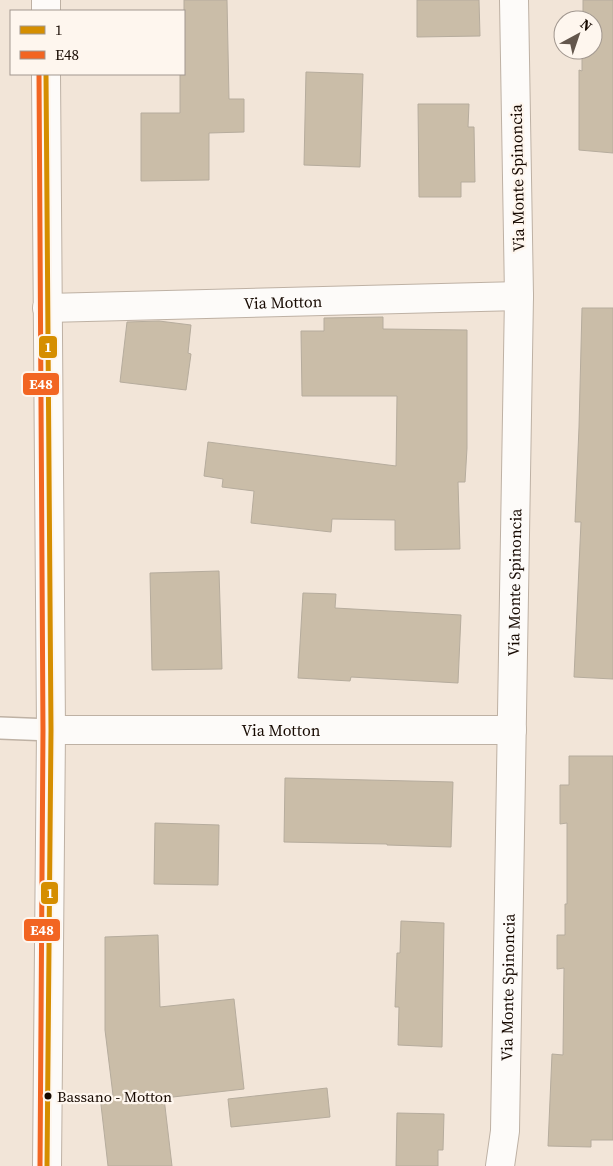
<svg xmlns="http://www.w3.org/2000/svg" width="613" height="1166" font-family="'Source Serif 4',serif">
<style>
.building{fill:#cabda8;stroke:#b6ac9d}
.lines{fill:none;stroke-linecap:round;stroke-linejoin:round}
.lane-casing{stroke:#beb1a4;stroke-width:24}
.street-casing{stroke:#beb1a4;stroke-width:30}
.secondary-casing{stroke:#beb1a4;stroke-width:30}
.lane{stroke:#fdfbf9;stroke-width:21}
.street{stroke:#fdfbf9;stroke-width:28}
.secondary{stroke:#fdfbf9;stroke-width:28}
.bus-1-casing{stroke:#fef6ee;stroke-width:9}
.bus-2-casing{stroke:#fef6ee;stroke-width:9}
.bus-1{stroke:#d58e00;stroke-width:5}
.bus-2{stroke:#f26522;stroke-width:5}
.bus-dot{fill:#160900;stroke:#fef6ee;stroke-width:2}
.labels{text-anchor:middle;stroke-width:4.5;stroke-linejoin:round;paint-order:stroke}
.bus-label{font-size:15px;fill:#160900;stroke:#fef6ee;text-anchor:start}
.street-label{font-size:16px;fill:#160900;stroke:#fef6ee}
.line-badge{stroke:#fef6ee;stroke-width:2}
.badge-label{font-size:14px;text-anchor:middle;font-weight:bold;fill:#fff}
</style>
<rect width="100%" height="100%" fill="#f2e5d8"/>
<g class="building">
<polygon points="184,0 227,0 229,99 244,99 244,132 209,133 209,180 141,181 141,113 180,113 180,74 184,74"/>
<polygon points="417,0 479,0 480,36 417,37"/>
<polygon points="583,0 613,0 613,153 579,150 579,70 582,71 582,50 593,50 593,20 583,20"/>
<polygon points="306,72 363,74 360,167 304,165"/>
<polygon points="418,104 469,104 468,127 474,127 475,182 461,182 461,197 419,197"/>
<polygon points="582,308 613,308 613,679 574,677 581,522 575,522 579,427"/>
<polygon points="383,317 383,329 467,330 467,448 465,482 458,482 460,549 395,550 395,520 332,519 331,532 251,523 254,491 222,487 223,479 204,476 208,442 396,466 397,396 302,396 301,331 324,331 324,318"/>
<polygon points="159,321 191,325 188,353 191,354 186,390 120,382 127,322"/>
<polygon points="219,571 222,669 152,670 150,573"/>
<polygon points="303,593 336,594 335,608 461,615 458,683 351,677 350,681 298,678"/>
<polygon points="569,756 613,756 613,1140 591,1140 591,1147 548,1146 552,1054 563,1055 564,968 557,969 557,935 565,935 565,904 567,904 567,823 560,824 560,785 569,785"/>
<polygon points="285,778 453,782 451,847 387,845 387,844 284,842"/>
<polygon points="155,823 219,825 218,885 154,884"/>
<polygon points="401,921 444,923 442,1047 398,1045 399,1007 395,1007 397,953 400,953"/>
<polygon points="158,935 160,1007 234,999 244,1089 164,1098 172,1166 108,1166 100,1096 113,1095 105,1030 105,937"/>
<polygon points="327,1088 330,1117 231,1127 228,1099"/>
<polygon points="397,1113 444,1114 443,1150 438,1150 438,1166 396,1166"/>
</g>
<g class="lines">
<g class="lane-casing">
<polyline id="lane" points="0,728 51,730"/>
</g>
<g class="street-casing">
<g id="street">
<path id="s1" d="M47 308 519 296"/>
<path id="s2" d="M51 730H512"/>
<path id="s3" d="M500 1166 505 1131 519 296 514 0"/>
</g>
</g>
<g class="secondary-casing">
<g id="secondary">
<polyline points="46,11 46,0"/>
<polyline points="46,74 51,730 47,1166"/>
</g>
</g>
<use href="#lane" class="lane"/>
<use href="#street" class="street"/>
<use href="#secondary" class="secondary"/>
<g class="bus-1-casing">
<polyline id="bus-1" points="46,74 51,730 47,1166"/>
</g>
<g class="bus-2-casing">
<polyline id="bus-2" points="39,74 43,730 40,1166"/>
</g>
<use href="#bus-1" class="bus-1"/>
<use href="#bus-2" class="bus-2"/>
</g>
<circle class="bus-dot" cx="48" cy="1096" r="4.5"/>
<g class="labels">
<g class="bus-label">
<text x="57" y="1102">Bassano - Motton</text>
</g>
<g class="street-label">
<text transform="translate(517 178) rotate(-91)" y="6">Via Monte Spinoncia</text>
<text dy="6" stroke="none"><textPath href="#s1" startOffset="236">Via Motton</textPath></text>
<text dy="6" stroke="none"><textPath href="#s3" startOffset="584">Via Monte Spinoncia</textPath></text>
<text dy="6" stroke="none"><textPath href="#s2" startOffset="230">Via Motton</textPath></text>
<text dy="6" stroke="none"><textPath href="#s3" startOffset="179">Via Monte Spinoncia</textPath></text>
</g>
</g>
<g class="line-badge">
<rect x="38" y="335" width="20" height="24" rx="5" fill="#d58e00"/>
<rect x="22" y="372" width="38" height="24" rx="5" fill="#f26522"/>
<rect x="40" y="881" width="19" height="24" rx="5" fill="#d58e00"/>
<rect x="23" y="918" width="38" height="24" rx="5" fill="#f26522"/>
</g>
<g class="badge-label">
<text x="48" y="352">1</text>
<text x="41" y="389">E48</text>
<text x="50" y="898">1</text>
<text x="42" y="935">E48</text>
</g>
<rect x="10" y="10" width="175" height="65" fill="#fef6ee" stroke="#a1978f"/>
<rect x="20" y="26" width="25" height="8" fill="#d58e00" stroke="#a1978f"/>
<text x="55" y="35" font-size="15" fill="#160900">1</text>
<rect x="20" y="51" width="25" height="8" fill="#f26522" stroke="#a1978f"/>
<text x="55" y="60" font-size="15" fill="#160900">E48</text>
<g transform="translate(578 35) rotate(40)"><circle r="24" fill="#fef6ee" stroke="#a1978f"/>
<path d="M0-4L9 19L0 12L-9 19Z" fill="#63564c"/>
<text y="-8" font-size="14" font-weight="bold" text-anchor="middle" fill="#160900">N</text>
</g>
</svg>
